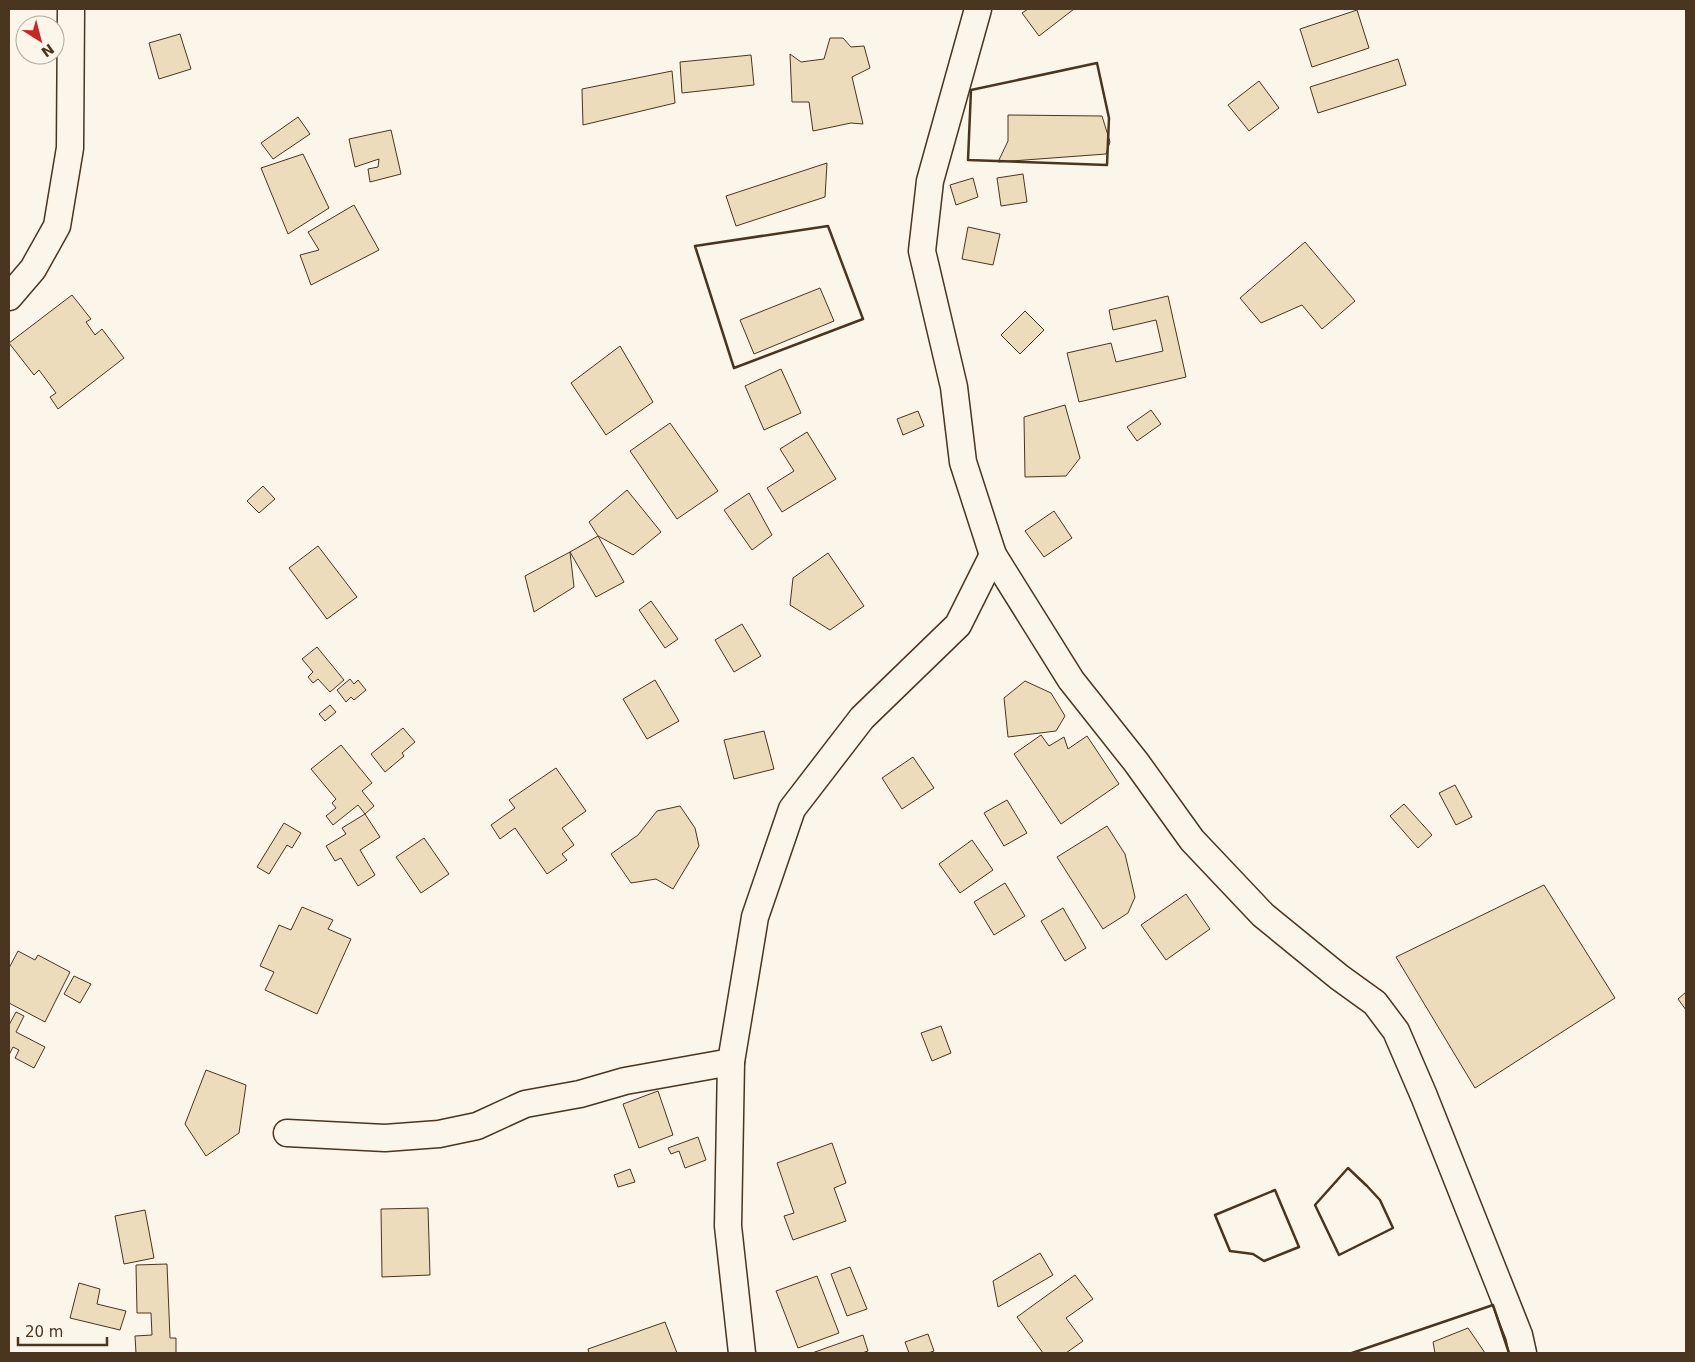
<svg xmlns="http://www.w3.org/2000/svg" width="1695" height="1362" font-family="'DejaVu Sans',sans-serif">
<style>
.building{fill:#ecdcbc;stroke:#4a3520}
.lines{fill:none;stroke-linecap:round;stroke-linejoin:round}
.street-casing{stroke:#4a3520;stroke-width:29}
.street{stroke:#fbf6e9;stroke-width:26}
.wall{stroke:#4a3520;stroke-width:2.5}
</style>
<rect width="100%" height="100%" fill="#fbf6e9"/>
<g class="building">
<polygon points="1028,9 1074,9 1039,36 1022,13"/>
<polygon points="1357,10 1369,48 1312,67 1300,29"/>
<polygon points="180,34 191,69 159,79 149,43"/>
<polygon points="830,38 843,38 851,47 864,46 870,68 852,77 863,124 851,123 813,131 809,102 792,102 790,54 801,62 824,59"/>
<polygon points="751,55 754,85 682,93 680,62"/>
<polygon points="1398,59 1406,85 1318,113 1310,87"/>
<polygon points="672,71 675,103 583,125 582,89"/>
<polygon points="1259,81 1279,108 1249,131 1228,105"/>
<polygon points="1008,115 1102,116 1110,142 1106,154 998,162 1008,141"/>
<polygon points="298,117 310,134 273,159 261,143"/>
<polygon points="391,130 401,174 370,182 368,169 378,167 379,159 355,167 349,139"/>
<polygon points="303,154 329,208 288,234 261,168"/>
<polygon points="827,163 825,197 736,226 726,196"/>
<polygon points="1023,174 1027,202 1001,206 997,178"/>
<polygon points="973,178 978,197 956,205 950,185"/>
<polygon points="354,205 379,250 311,285 300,255 319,250 308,232"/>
<polygon points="968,227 1000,234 993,265 962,259"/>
<polygon points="1305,242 1355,301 1322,329 1302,305 1261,323 1240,298"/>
<polygon points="820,288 834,321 754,354 740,320"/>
<polygon points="72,295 91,319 86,322 95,335 102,329 124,358 58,409 50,397 56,393 39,370 34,375 9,343"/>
<polygon points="1168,296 1186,377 1079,402 1067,353 1111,343 1116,362 1163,351 1156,320 1113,330 1109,310"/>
<polygon points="1025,311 1044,330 1020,354 1001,335"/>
<polygon points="620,346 653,402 606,435 571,383"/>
<polygon points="781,369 801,413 764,430 745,386"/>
<polygon points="1065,405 1080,458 1066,476 1025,477 1024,417"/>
<polygon points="1151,410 1161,424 1137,441 1127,427"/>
<polygon points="918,411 924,426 903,435 897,419"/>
<polygon points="670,423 718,491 677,519 630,451"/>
<polygon points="807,432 836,479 782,512 767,488 794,471 780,449"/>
<polygon points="263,486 275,499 259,513 247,501"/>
<polygon points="627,490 661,532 633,555 598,536 589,522"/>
<polygon points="749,493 772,535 752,550 724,510"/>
<polygon points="1054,511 1072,538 1044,557 1025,531"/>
<polygon points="598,536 624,582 596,597 570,552"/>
<polygon points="318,546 357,597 327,619 289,568"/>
<polygon points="570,552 574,587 534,612 525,576"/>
<polygon points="828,553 864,606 830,630 790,605 793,578"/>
<polygon points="651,601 678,639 665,648 639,610"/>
<polygon points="742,624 761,656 734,672 715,640"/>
<polygon points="317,647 344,680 330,692 318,679 313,683 308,677 313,672 302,659"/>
<polygon points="350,679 354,684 358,680 366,690 354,700 351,697 346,702 337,690"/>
<polygon points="655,680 679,721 647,739 623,699"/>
<polygon points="1025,681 1051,693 1065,716 1056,731 1008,737 1004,698"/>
<polygon points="330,705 336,712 325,721 319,714"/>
<polygon points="403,728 415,742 402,753 404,756 385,772 371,754"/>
<polygon points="764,731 774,769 734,779 724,740"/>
<polygon points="1041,735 1049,746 1064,737 1068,749 1087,736 1119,784 1061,824 1014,754"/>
<polygon points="341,745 372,783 362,791 374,806 365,814 358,805 333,825 326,816 336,808 332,803 336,799 311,769"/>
<polygon points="913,757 934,788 902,809 882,778"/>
<polygon points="556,768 586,811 562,828 574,845 562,854 567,860 547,874 515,828 500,839 491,825 515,808 509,800"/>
<polygon points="1455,785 1472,817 1456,825 1439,793"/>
<polygon points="1007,800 1027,833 1004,846 984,813"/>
<polygon points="1404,804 1432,835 1418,848 1390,816"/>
<polygon points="680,806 695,828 699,846 673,889 656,879 631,883 611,854 638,835 657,811"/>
<polygon points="365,814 380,837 360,850 375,875 358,886 341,858 335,861 326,846 346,834 342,828"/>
<polygon points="284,823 301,833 292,848 287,845 269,874 257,867"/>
<polygon points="1107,826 1125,854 1135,897 1128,913 1103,929 1057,857"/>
<polygon points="424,838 449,874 421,893 396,857"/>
<polygon points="972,840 993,870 960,893 939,864"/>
<polygon points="1005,883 1025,916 994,935 974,902"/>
<polygon points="1544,885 1615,998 1475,1088 1396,957"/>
<polygon points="1186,894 1210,929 1166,960 1141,925"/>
<polygon points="302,907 333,920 328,929 351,939 317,1014 265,990 274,972 260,966 279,925 291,930"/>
<polygon points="1063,908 1086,948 1065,961 1041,921"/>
<polygon points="18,951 35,960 38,955 70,972 45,1022 9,1003 9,968"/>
<polygon points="74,976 91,984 80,1003 64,994"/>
<polygon points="1686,992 1686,1010 1678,999"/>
<polygon points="16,1012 24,1016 16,1032 45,1047 34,1068 15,1058 19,1050 13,1047 9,1055 9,1025"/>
<polygon points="941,1026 951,1053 932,1061 921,1033"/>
<polygon points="206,1070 246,1085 239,1133 206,1156 185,1124"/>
<polygon points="658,1091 673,1135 639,1148 623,1104"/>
<polygon points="698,1137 706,1160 685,1168 679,1151 671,1154 668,1148"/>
<polygon points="832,1143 846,1183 834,1188 846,1221 793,1240 784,1216 794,1213 777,1163"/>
<polygon points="630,1169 635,1182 618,1187 614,1175"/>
<polygon points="428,1208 430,1275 382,1277 381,1209"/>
<polygon points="145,1210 154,1258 124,1264 115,1216"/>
<polygon points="1040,1253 1053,1275 998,1307 993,1281"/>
<polygon points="167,1264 170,1338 176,1338 176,1353 136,1353 135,1336 152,1335 151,1313 137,1313 136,1265"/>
<polygon points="850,1267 867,1309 847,1316 831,1274"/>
<polygon points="1075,1275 1093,1299 1066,1318 1083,1341 1066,1353 1043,1353 1017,1317"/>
<polygon points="817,1276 839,1333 798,1348 776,1291"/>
<polygon points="79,1283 100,1289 97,1304 126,1311 120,1330 70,1318"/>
<polygon points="665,1322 677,1353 589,1353 588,1349"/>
<polygon points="1468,1328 1485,1353 1435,1353 1433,1342"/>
<polygon points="928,1334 934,1351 928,1353 909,1353 905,1342"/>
<polygon points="863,1335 868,1351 862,1353 812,1353"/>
</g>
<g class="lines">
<g class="street-casing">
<g id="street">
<polyline points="978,9 930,181 922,251 954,387 963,462 993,555 1071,680 1136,762 1192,840 1263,915 1339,977 1375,1003 1396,1031 1424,1096 1519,1335 1523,1353"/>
<polyline points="9,297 33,269 57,226 70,148 71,9"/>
<polyline points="287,1133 385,1138 439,1134 477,1126 525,1104 580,1094 625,1081 731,1062"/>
<polyline points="742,1353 728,1226 731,1062 755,917 792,809 862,718 958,625 993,555"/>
</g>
</g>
<use href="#street" class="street"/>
<g class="wall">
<polygon points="1097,63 1109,118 1107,165 968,160 971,90"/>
<polygon points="828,226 863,319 734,368 695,246"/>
<polygon points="1348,1168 1367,1186 1380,1200 1393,1228 1339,1255 1315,1205"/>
<polygon points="1275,1190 1299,1247 1264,1261 1253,1254 1230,1251 1215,1215"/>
<polyline points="1352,1353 1493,1305 1509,1353"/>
</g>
</g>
<rect width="1695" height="1362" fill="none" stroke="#4a3520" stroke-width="20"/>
<g transform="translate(40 40) rotate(144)"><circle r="24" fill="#fbf6e9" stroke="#b4a999"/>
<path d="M0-4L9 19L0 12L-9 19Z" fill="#c62828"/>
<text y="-8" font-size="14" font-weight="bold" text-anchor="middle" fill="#4a3520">N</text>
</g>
<path d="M18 1337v8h89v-8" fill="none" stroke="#4a3520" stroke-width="2.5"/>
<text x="25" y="1337" font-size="15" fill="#4a3520" stroke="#fbf6e9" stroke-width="4" paint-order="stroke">20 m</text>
</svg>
